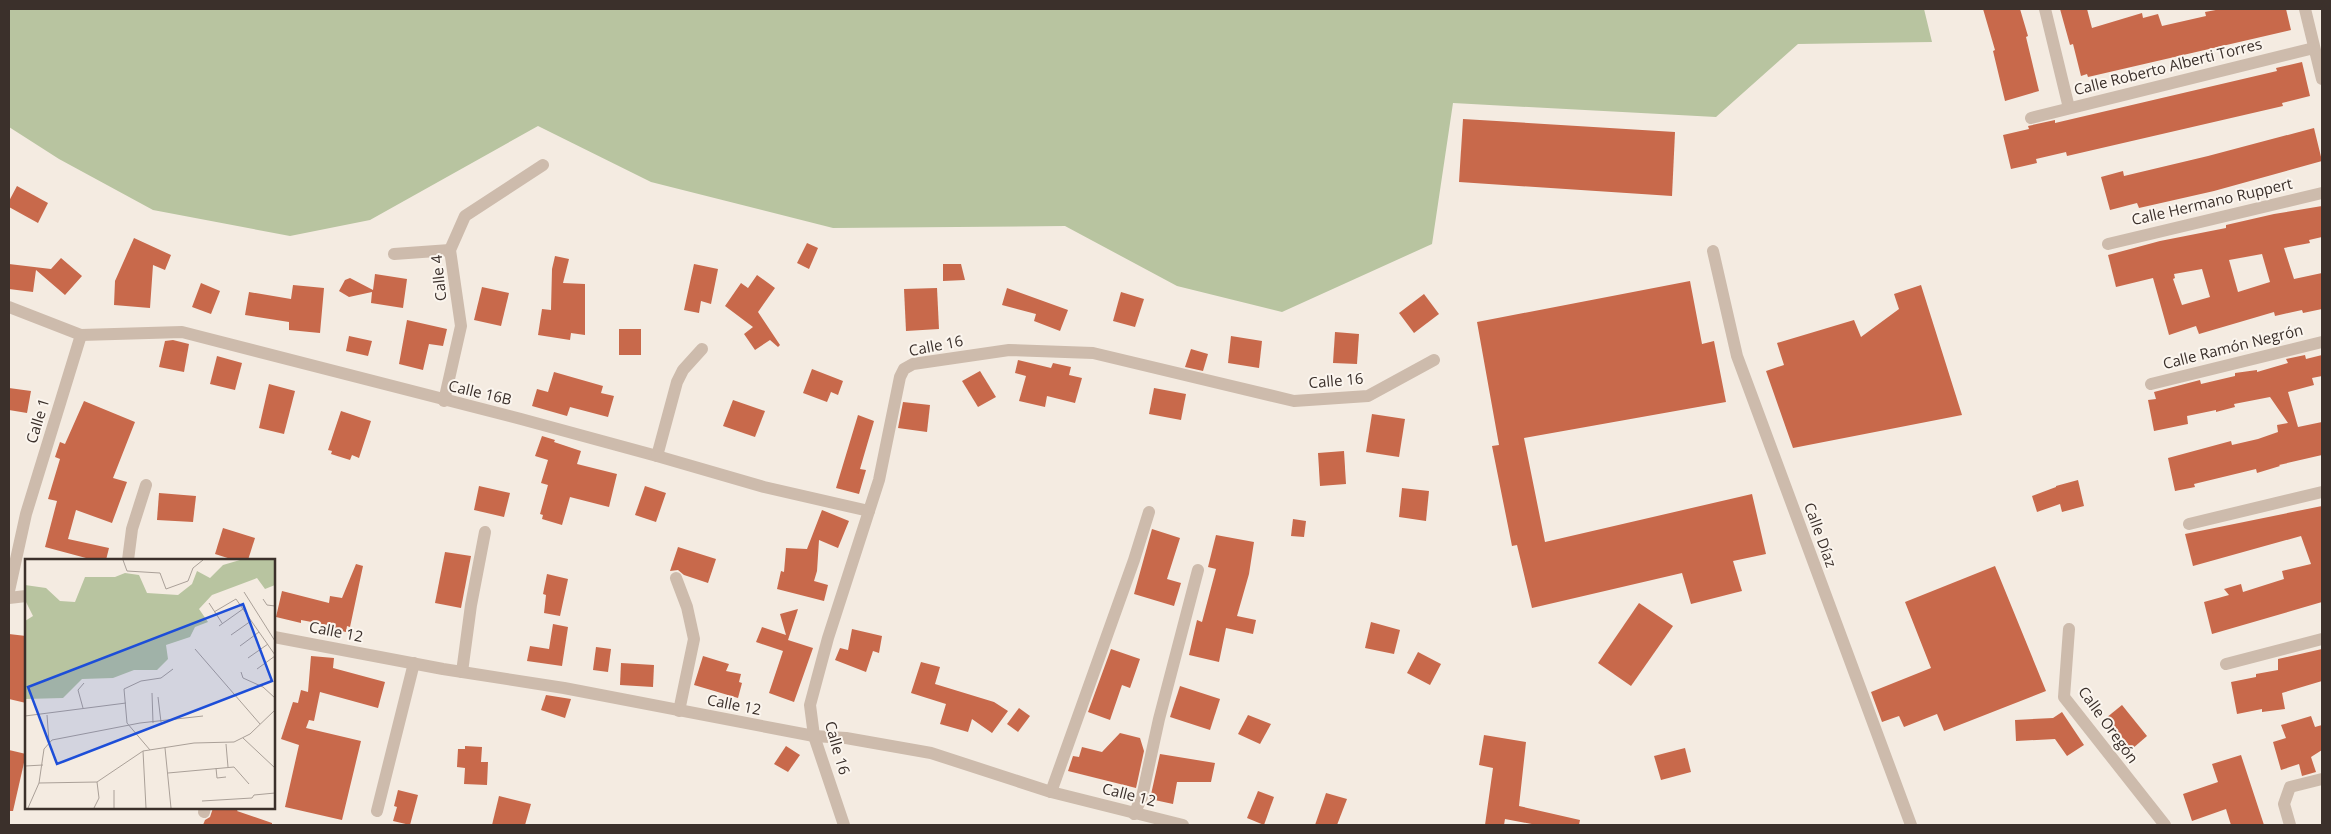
<svg xmlns="http://www.w3.org/2000/svg" width="2331" height="834" font-family="'Open Sans',sans-serif">
<style>
.green{fill:#b8c4a0}
.building{fill:#c8694b;fill-rule:evenodd}
.lines{fill:none;stroke-linecap:round;stroke-linejoin:round}
.minor{stroke:#cdbbac;stroke-width:12}
.labels{text-anchor:middle;stroke-width:4;stroke-linejoin:round;paint-order:stroke}
.street-label{font-size:15px;fill:#3b302b;stroke:#fbf5ee}
.inset-road{fill:none;stroke:#aaa098;stroke-width:1}
.view{fill:#1d4ed8;fill-opacity:0.15;stroke:#1d4ed8;stroke-width:2.5}
.inset-edge{fill:none;stroke:#3b302b;stroke-width:2.5}
</style>
<rect width="100%" height="100%" fill="#f4ebe1"/>
<polygon class="green" points="9,9 1924,9 1932,42 1798,44 1716,117 1453,103 1432,244 1282,312 1177,286 1065,226 833,228 651,182 538,126 370,220 290,236 153,210 59,159 9,127"/>
<g class="building">
<polygon points="1983,9 2020,9 2028,36 2026,37 2039,91 2005,101 1993,51 1995,50"/>
<polygon points="2060,9 2087,9 2092,28 2142,13 2143,18 2158,14 2162,26 2206,16 2205,12 2221,9 2286,9 2291,30 2088,77 2087,74 2081,76 2073,44 2070,45"/>
<polygon points="2302,62 2310,96 2282,103 2283,106 2067,156 2066,152 2036,159 2037,163 2011,169 2003,135 2029,129 2028,126 2055,120 2055,123 2277,71 2276,68"/>
<polygon points="1463,119 1675,132 1672,196 1459,182"/>
<polygon points="2314,128 2322,161 2214,191 2139,208 2137,203 2110,210 2101,177 2123,171 2124,176 2208,156"/>
<polygon points="17,186 48,203 38,223 9,207 9,201"/>
<path d="M2322 206V237L2309 240 2310 243 2284 248 2294 279 2322 273V309L2303 313 2302 310 2275 316 2274 312 2199 334 2196 326 2169 335 2153 278 2116 287 2108 255 2160 241 2226 228V225L2274 214ZM2262 254 2270 282 2238 292 2229 260ZM2202 269 2210 297 2182 305 2173 279 2175 278 2174 274Z"/>
<polygon points="134,238 171,255 165,270 153,265 150,308 114,305 115,281"/>
<polygon points="807,243 818,248 809,269 797,263"/>
<polygon points="555,256 569,259 563,283 585,284 585,335 571,333 570,340 538,335 542,309 551,310 552,269"/>
<polygon points="61,258 82,276 65,295 36,270 33,292 9,289 9,264 51,269"/>
<polygon points="694,264 718,269 711,304 701,301 699,313 684,310"/>
<polygon points="943,264 961,264 965,280 943,281"/>
<polygon points="375,274 407,279 403,308 371,303 372,292 349,297 339,291 345,280 350,278 373,290"/>
<polygon points="757,275 775,288 758,312 780,345 778,347 770,340 755,350 744,334 753,327 725,306 741,283 748,288"/>
<polygon points="1690,281 1702,344 1714,341 1726,402 1524,438 1545,542 1752,494 1766,554 1733,561 1742,591 1691,604 1682,573 1532,608 1517,545 1512,546 1492,446 1499,445 1477,322"/>
<polygon points="201,283 220,291 211,314 192,307"/>
<polygon points="293,285 324,288 320,333 289,330 289,322 245,315 249,292 291,299"/>
<polygon points="1921,285 1962,415 1793,448 1766,371 1784,365 1777,343 1854,320 1861,337 1899,309 1894,294"/>
<polygon points="482,287 509,293 501,326 474,320"/>
<polygon points="937,288 939,329 906,331 904,289"/>
<polygon points="1007,288 1068,310 1060,331 1034,321 1036,314 1002,305"/>
<polygon points="1121,292 1144,299 1135,327 1113,321"/>
<polygon points="1424,294 1439,314 1414,333 1399,313"/>
<polygon points="407,320 447,329 443,346 429,344 423,370 399,364"/>
<rect x="619" y="329" width="22" height="26"/>
<polygon points="1335,332 1359,334 1357,364 1333,363"/>
<polygon points="349,336 372,341 368,356 346,351"/>
<polygon points="1231,336 1262,341 1259,368 1228,363"/>
<polygon points="173,340 189,344 184,372 159,367 165,341"/>
<polygon points="1191,349 1208,354 1203,371 1185,367"/>
<polygon points="2305,355 2306,359 2322,355 2322,376 2312,378 2314,385 2288,392 2298,427 2322,422 2322,455 2279,465 2280,466 2257,473 2256,469 2194,484 2195,487 2175,491 2168,458 2231,441 2232,445 2258,439 2278,432 2277,425 2288,423 2270,397 2234,404 2235,407 2216,412 2216,410 2187,416 2188,424 2154,431 2148,400 2156,399 2154,392 2200,380 2201,384 2235,376 2235,373 2257,370 2257,372 2288,363 2286,359"/>
<polygon points="217,356 242,363 235,390 210,384"/>
<polygon points="1018,360 1051,368 1053,363 1071,367 1069,375 1082,378 1075,403 1047,396 1045,407 1019,401 1026,376 1015,373"/>
<polygon points="812,369 843,381 838,395 831,392 827,402 803,393"/>
<polygon points="980,371 996,397 978,407 962,381"/>
<polygon points="554,372 603,386 601,393 614,396 608,417 570,407 567,416 532,406 537,389 548,392"/>
<polygon points="269,384 295,391 284,434 259,428"/>
<polygon points="9,388 31,391 27,413 9,410"/>
<polygon points="1154,388 1186,394 1181,420 1149,414"/>
<polygon points="733,400 765,411 755,437 723,426"/>
<polygon points="84,401 135,422 113,478 127,482 112,523 76,510 68,539 109,548 106,560 86,560 86,558 45,547 57,501 48,499 60,459 55,457 60,442 65,444"/>
<polygon points="903,402 930,405 927,432 898,428"/>
<polygon points="341,411 371,421 359,458 352,455 350,460 331,454 332,451 328,450"/>
<polygon points="1372,414 1405,419 1399,457 1366,452"/>
<polygon points="858,415 874,421 860,469 866,470 859,494 836,488"/>
<polygon points="542,436 555,440 554,442 581,451 577,464 617,474 609,507 570,497 562,525 542,519 543,515 540,514 548,485 541,483 548,460 535,456"/>
<polygon points="1344,451 1346,484 1320,486 1318,453"/>
<polygon points="2078,480 2084,506 2062,512 2060,504 2037,512 2032,496 2056,487 2056,486"/>
<polygon points="479,486 510,493 504,517 474,510"/>
<polygon points="645,486 666,493 656,522 635,515"/>
<polygon points="1402,488 1429,491 1426,521 1399,517"/>
<polygon points="159,493 196,496 193,522 157,520"/>
<polygon points="2322,506 2322,602 2212,634 2204,602 2229,595 2224,589 2241,584 2243,592 2284,579 2282,571 2311,564 2301,536 2193,566 2185,534"/>
<polygon points="822,510 849,521 838,548 819,540 817,571 814,581 828,585 824,601 777,589 781,571 784,572 786,548 807,549"/>
<polygon points="1293,519 1306,521 1304,537 1291,536"/>
<polygon points="223,528 255,538 248,560 234,560 215,554"/>
<polygon points="1152,529 1180,538 1167,579 1181,583 1174,606 1134,594"/>
<polygon points="1216,535 1254,542 1249,574 1237,616 1256,620 1253,634 1226,628 1219,662 1189,655 1197,620 1202,622 1216,569 1208,567"/>
<polygon points="678,547 716,559 708,583 684,575 678,570 670,571"/>
<polygon points="445,552 471,556 461,608 435,603"/>
<polygon points="356,564 363,566 350,627 347,626 346,632 332,629 333,626 301,620 301,623 276,617 282,591 329,603 330,596 342,598"/>
<polygon points="1995,566 2046,691 1944,731 1937,714 1904,727 1899,716 1882,722 1871,692 1931,668 1905,602"/>
<polygon points="547,574 568,579 560,616 544,613 546,595 543,594"/>
<polygon points="1639,603 1673,626 1631,686 1598,663"/>
<polygon points="798,609 788,640 813,648 794,702 769,693 783,651 756,642 762,627 786,635 780,614"/>
<polygon points="1371,622 1400,630 1394,654 1365,648"/>
<polygon points="553,624 568,627 562,666 527,661 530,646 549,649"/>
<polygon points="852,629 882,636 879,653 873,651 866,672 835,660 840,648 848,650"/>
<polygon points="9,634 26,636 26,703 9,699"/>
<polygon points="596,647 611,649 608,672 593,670"/>
<polygon points="1111,649 1140,659 1130,688 1122,685 1110,720 1088,712"/>
<polygon points="2322,649 2322,681 2282,693 2285,709 2262,712 2262,709 2237,714 2231,682 2256,677 2256,674 2278,670 2278,659"/>
<polygon points="1418,652 1441,664 1430,685 1407,673"/>
<polygon points="311,656 334,658 333,668 385,682 378,708 320,692 314,721 309,720 306,728 361,741 342,820 285,807 299,745 281,739 293,702 298,703 301,690 308,692"/>
<polygon points="703,656 729,664 726,671 741,674 739,682 742,683 738,698 694,685"/>
<polygon points="921,662 940,667 935,684 994,702 1008,711 992,733 972,719 968,732 940,724 946,704 911,693"/>
<polygon points="621,663 654,665 653,687 620,685"/>
<polygon points="1180,686 1220,699 1210,730 1170,717"/>
<polygon points="546,695 571,699 565,718 541,710"/>
<polygon points="2122,705 2147,736 2132,749 2106,718"/>
<polygon points="1019,708 1030,716 1018,732 1007,724"/>
<polygon points="2062,712 2084,745 2067,756 2055,739 2016,741 2015,720 2053,718"/>
<polygon points="1248,715 1271,724 1260,744 1238,734"/>
<polygon points="2311,716 2315,727 2322,725 2322,750 2311,757 2316,772 2302,776 2299,764 2281,770 2273,742 2286,738 2281,725"/>
<polygon points="1120,733 1140,738 1144,751 1136,788 1068,771 1073,756 1079,757 1082,747 1102,752"/>
<polygon points="1484,735 1526,742 1519,806 1580,820 1579,825 1537,825 1505,819 1504,825 1485,825 1493,768 1479,765"/>
<polygon points="465,746 482,747 481,762 488,762 487,785 464,784 465,768 457,767 458,749 465,749"/>
<polygon points="786,746 800,755 788,772 774,764"/>
<polygon points="1685,748 1691,772 1661,780 1654,756"/>
<polygon points="9,750 26,754 13,811 9,811"/>
<polygon points="1160,754 1215,763 1211,782 1177,782 1173,804 1150,799"/>
<polygon points="2241,755 2264,825 2231,825 2226,809 2192,821 2183,794 2218,782 2212,764"/>
<polygon points="398,790 418,795 410,825 393,821 397,807 394,806"/>
<polygon points="1258,791 1274,797 1264,825 1247,818"/>
<polygon points="1326,793 1347,799 1337,825 1315,825"/>
<polygon points="499,796 531,804 525,825 492,825"/>
<polygon points="213,808 239,808 237,811 272,823 272,825 203,825 205,820 210,817"/>
</g>
<g class="lines">
<g class="minor">
<polyline points="2045,9 2069,108"/>
<polyline points="2305,9 2322,79"/>
<polyline points="2031,118 2314,48"/>
<polyline points="2108,244 2322,193"/>
<polyline points="1713,251 1737,356 1911,825"/>
<polyline points="394,254 450,250"/>
<polyline points="9,307 81,335 182,332 521,419 657,456 764,487 869,511"/>
<polyline points="2151,384 2322,342"/>
<polyline points="444,401 461,326 450,250 465,216 543,165"/>
<polyline points="657,456 677,382 683,370 702,349"/>
<polyline points="2189,524 2322,492"/>
<polyline points="128,560 132,529 146,485"/>
<polyline points="676,578 687,607 694,639 679,711"/>
<polyline points="9,591 26,514 81,335"/>
<polyline points="9,598 26,596"/>
<polyline points="2069,629 2064,697 2165,825"/>
<polyline points="274,637 443,669 564,688 814,736 846,738 931,753 1051,792 1183,825"/>
<polyline points="2226,664 2322,639"/>
<polyline points="462,672 471,605 485,532"/>
<polyline points="1051,792 1134,560 1149,512"/>
<polyline points="377,811 414,663"/>
<polyline points="204,812 205,808"/>
<polyline points="1134,814 1142,797 1159,719 1198,570"/>
<polyline points="844,825 814,736 810,705 828,638 879,480 900,377 904,369 913,364 1009,350 1093,353 1294,401 1368,396 1434,360"/>
<polyline points="2290,825 2284,804 2290,787 2322,779"/>
</g>
</g>
<g class="labels">
<g class="street-label">
<text transform="translate(2168 67) rotate(-14)" y="5">Calle Roberto Alberti Torres</text>
<text transform="translate(2212 202) rotate(-13)" y="5">Calle Hermano Ruppert</text>
<text transform="translate(439 278) rotate(-96)" y="5">Calle 4</text>
<text transform="translate(936 346) rotate(-11)" y="5">Calle 16</text>
<text transform="translate(2233 347) rotate(-14)" y="5">Calle Ramón Negrón</text>
<text transform="translate(1336 381) rotate(-5)" y="5">Calle 16</text>
<text transform="translate(480 393) rotate(13)" y="5">Calle 16B</text>
<text transform="translate(38 421) rotate(-73)" y="5">Calle 1</text>
<text transform="translate(1820 535) rotate(70)" y="5">Calle Díaz</text>
<text transform="translate(336 632) rotate(11)" y="5">Calle 12</text>
<text transform="translate(734 705) rotate(11)" y="5">Calle 12</text>
<text transform="translate(2108 725) rotate(54)" y="5">Calle Oregón</text>
<text transform="translate(837 748) rotate(74)" y="5">Calle 16</text>
<text transform="translate(1129 795) rotate(14)" y="5">Calle 12</text>
</g>
</g>
<g transform="translate(25 559)">
<rect width="250" height="250" fill="#f4ebe1"/>
<path d="M215 1H250V26L240 30 232 19 187 36 174 50 183 63 170 68 165 78 141 86 143 100 132 111H109L88 119 57 120 38 139 0 140V62L8 57 0 41V26L21 29 35 42 50 43 60 18H90L100 14 114 16 122 34 153 36 167 25 172 12 185 19 198 6Z" fill="#b8c4a0"/>
<path class="inset-road" d="M98 1 102 12 135 14 141 30 163 22 168 9 178 1M219 33 250 82M238 40 242 46 250 47M184 44 197 64M189 53 211 40 250 96M194 67 218 50M206 76 226 62M215 87 234 73M170 90 235 165M223 99 243 85M232 110 250 97M216 113 218 119 238 128 250 139M127 134 128 164M133 138 136 163M58 149 53 131 59 124M22 156 24 183M0 157 101 144M218 179 250 209M201 185 203 208M140 189 146 249M125 191 102 164 99 130 116 122 136 119 148 110M118 192 121 249M0 207 18 206M191 209 192 219 201 218M143 214 209 208 224 225M14 224 19 190 27 181 115 164 178 157M89 231V249M177 242 227 239 229 236 250 234M3 249 14 224 72 223 118 192 169 184 209 183 225 175 250 151M69 249 74 239 72 223"/>
<path class="view" d="M218 45 247 122 32 205 3 128Z"/>
<rect width="250" height="250" class="inset-edge"/>
</g>
<rect width="2331" height="834" fill="none" stroke="#3b302b" stroke-width="20"/>
</svg>
